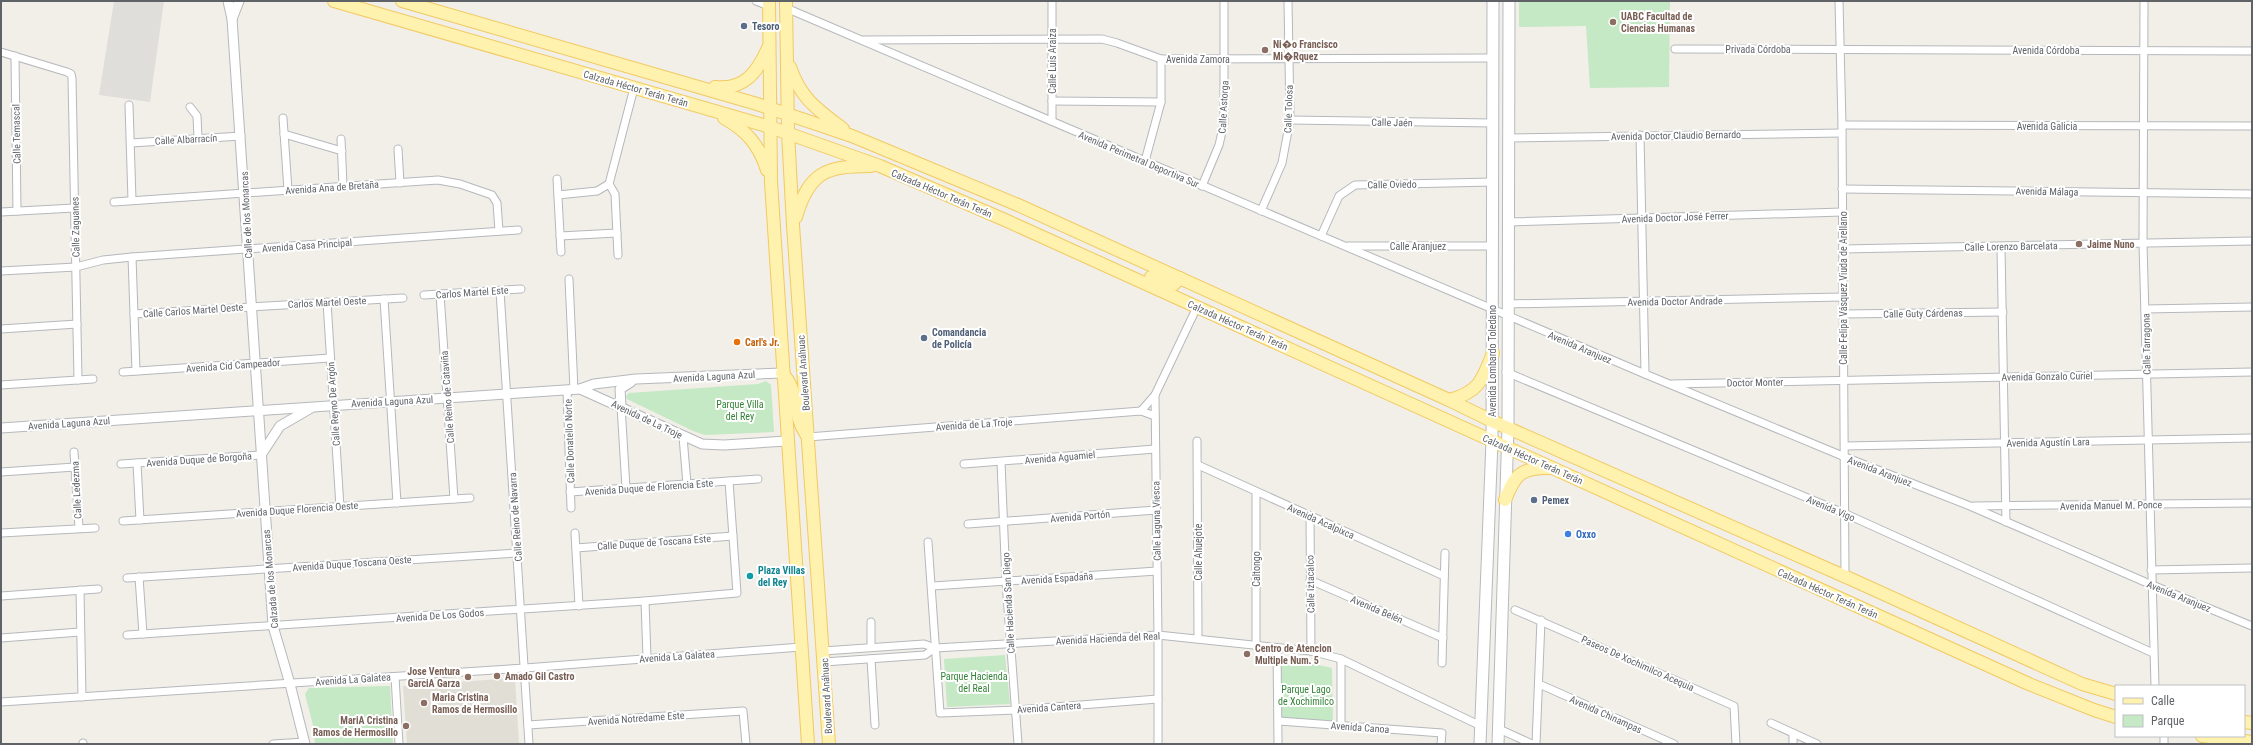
<svg xmlns="http://www.w3.org/2000/svg" width="2253" height="745" font-family="'Roboto Condensed',sans-serif">
<style>
.industrial{fill:#e0deda}
.education{fill:#e1ded6}
.green{fill:#c5e8c5}
.lines{fill:none;stroke-linecap:round;stroke-linejoin:round}
.minor-casing{stroke:#b5b8bc;stroke-width:9}
.tertiary-casing{stroke:#b5b8bc;stroke-width:11}
.secondary-casing{stroke:#b6babf;stroke-width:13}
.primary-casing{stroke:#f2c960;stroke-width:14}
.minor{stroke:#fff;stroke-width:7}
.tertiary{stroke:#fff;stroke-width:9}
.secondary{stroke:#fff;stroke-width:11}
.primary{stroke:#fff2af;stroke-width:12}
.education-dot{fill:#8d6e63;stroke:#fff;stroke-width:1.5}
.service-dot{fill:#5c6f8a;stroke:#fff;stroke-width:1.5}
.food-dot{fill:#e8710a;stroke:#fff;stroke-width:1.5}
.shop-dot{fill:#3f7fe0;stroke:#fff;stroke-width:1.5}
.culture-dot{fill:#0f9aa8;stroke:#fff;stroke-width:1.5}
.labels{text-anchor:middle;stroke-width:4;stroke-linejoin:round;paint-order:stroke}
.education-label{font-size:10px;font-weight:bold;fill:#785e54;stroke:#fff;text-anchor:start}
.service-label{font-size:10px;font-weight:bold;fill:#4e5e75;stroke:#fff;text-anchor:start}
.street-label{font-size:10px;fill:#5f6368;stroke:#fff}
.food-label{font-size:10px;font-weight:bold;fill:#c56008;stroke:#fff;text-anchor:start}
.park-label{font-size:10px;fill:#348238;stroke:#fff}
.shop-label{font-size:10px;font-weight:bold;fill:#366cbe;stroke:#fff;text-anchor:start}
.culture-label{font-size:10px;font-weight:bold;fill:#0d838f;stroke:#fff;text-anchor:start}
</style>
<rect width="100%" height="100%" fill="#f1efe8"/>
<polygon class="industrial" points="114,1 164,1 150,102 99,95"/>
<polygon class="education" points="515,678 519,744 407,744 403,686"/>
<g class="green">
<polygon points="1519,1 1670,1 1669,87 1590,88 1586,26 1519,27"/>
<polygon points="766,381 771,385 774,432 705,435 693,431 627,399 626,396 629,393 758,384"/>
<polygon points="1005,655 1010,704 947,707 944,659"/>
<polygon points="1281,661 1309,663 1332,668 1333,725 1279,721"/>
<polygon points="390,686 393,744 315,744 314,729 305,694 309,688"/>
</g>
<g class="lines">
<g class="minor-casing">
<g id="minor">
<polyline points="756,1 769,6"/>
<polyline points="1839,1 1842,125 1845,576"/>
<polyline points="2144,1 2143,243 2155,686"/>
<polyline points="786,8 1645,374 1845,457 1970,506 2152,585 2252,626"/>
<polyline points="864,40 1102,39 1117,43 1161,59 1492,58"/>
<polyline points="1675,49 2252,51"/>
<polyline points="1,52 67,72 71,74 72,78 78,380"/>
<polyline points="15,56 17,211"/>
<polyline points="1052,101 1161,102"/>
<polyline points="129,105 132,200"/>
<polyline points="190,107 197,116 198,138"/>
<polyline points="283,118 288,190"/>
<polyline points="1290,120 1493,123"/>
<polyline points="1052,121 1052,1"/>
<polyline points="1842,125 2252,126"/>
<polyline points="284,134 342,151"/>
<polyline points="1640,135 1645,374"/>
<polyline points="1509,138 1842,133"/>
<polyline points="341,139 343,186"/>
<polyline points="131,143 241,136"/>
<polyline points="398,149 400,183"/>
<polyline points="1145,161 1161,102 1161,59"/>
<polyline points="557,179 561,252"/>
<polyline points="1202,186 1219,145 1224,123 1224,1"/>
<polyline points="1842,189 2252,194"/>
<polyline points="558,195 597,191 609,184"/>
<polyline points="114,202 438,180 460,184 492,195 497,203 499,231"/>
<polyline points="1261,211 1282,163 1290,120 1288,1"/>
<polyline points="1,212 74,208"/>
<polyline points="1508,222 1842,212"/>
<polyline points="560,236 617,233"/>
<polyline points="1321,236 1339,196 1355,185 1493,182"/>
<polyline points="1348,246 1492,246"/>
<polyline points="2001,247 2006,522"/>
<polyline points="1843,249 2252,241"/>
<polyline points="618,255 615,194 609,184 634,88"/>
<polyline points="132,257 136,371"/>
<polyline points="1,271 76,267 103,260 132,257 518,230"/>
<polyline points="569,279 574,390"/>
<polyline points="500,291 529,744"/>
<polyline points="440,294 454,499"/>
<polyline points="424,295 521,289"/>
<polyline points="384,299 397,503"/>
<polyline points="327,302 340,507"/>
<polyline points="1507,304 1843,297"/>
<polyline points="2145,309 2252,307"/>
<polyline points="134,314 403,298"/>
<polyline points="1843,314 2003,312"/>
<polyline points="1,329 77,324"/>
<polyline points="123,372 330,358"/>
<polyline points="1506,372 1846,514 2153,653"/>
<polyline points="1672,384 2252,372"/>
<polyline points="1,385 93,379"/>
<polyline points="567,390 571,508"/>
<polyline points="621,406 626,488"/>
<polyline points="1141,411 1155,395"/>
<polyline points="683,437 687,484"/>
<polyline points="808,437 1141,411 1155,416"/>
<polyline points="1197,441 1198,639"/>
<polyline points="1845,446 2252,438"/>
<polyline points="74,452 79,528"/>
<polyline points="1001,462 1006,582 1018,744"/>
<polyline points="137,463 140,520"/>
<polyline points="121,464 261,455"/>
<polyline points="964,464 1155,449"/>
<polyline points="1198,465 1444,576"/>
<polyline points="1,472 75,467"/>
<polyline points="570,492 758,479"/>
<polyline points="1256,492 1256,646"/>
<polyline points="1974,506 2252,503"/>
<polyline points="1310,516 1311,651"/>
<polyline points="123,521 470,498"/>
<polyline points="968,524 1156,510"/>
<polyline points="1,533 95,528"/>
<polyline points="575,533 579,606"/>
<polyline points="928,542 940,713 1016,710 1158,699"/>
<polyline points="576,548 733,536"/>
<polyline points="2151,570 2252,568"/>
<polyline points="139,577 143,634"/>
<polyline points="127,578 517,553"/>
<polyline points="1310,580 1443,638"/>
<polyline points="933,586 1157,571"/>
<polyline points="80,590 82,697"/>
<polyline points="1,596 98,589"/>
<polyline points="645,601 647,658"/>
<polyline points="1515,610 1734,706 1736,744"/>
<polyline points="871,622 871,647"/>
<polyline points="127,635 645,601 737,593 729,481"/>
<polyline points="1,638 80,632"/>
<polyline points="1277,648 1278,744"/>
<polyline points="823,651 924,644 935,648 1158,635 1311,651 1341,659 1481,726"/>
<polyline points="871,659 875,725"/>
<polyline points="1341,659 1341,726"/>
<polyline points="824,662 925,655 935,648"/>
<polyline points="1442,663 1445,553"/>
<polyline points="395,677 399,744"/>
<polyline points="1539,684 1674,744"/>
<polyline points="1,702 525,668 801,647"/>
<polyline points="1279,721 1442,733 1441,744"/>
<polyline points="1771,723 1817,744"/>
<polyline points="528,725 743,711 746,744"/>
<polyline points="1499,729 1532,744"/>
<polyline points="1793,733 1793,744"/>
<polyline points="2164,736 2164,744"/>
<polyline points="83,744 83,743"/>
<polyline points="273,744 305,742"/>
<polyline points="1158,744 1158,635 1155,395 1197,307"/>
<polyline points="1536,744 1541,620"/>
</g>
</g>
<g class="tertiary-casing">
<g id="tertiary">
<polyline points="228,1 232,19 273,626 290,684 305,744"/>
<polyline points="232,19 239,1"/>
<polyline points="580,389 702,444 724,445 787,441"/>
<polyline points="621,406 620,389 631,382"/>
<polyline points="1,428 580,389 594,384 636,379 782,373"/>
<polyline points="261,455 280,426 311,408"/>
</g>
</g>
<g class="secondary-casing">
<g id="secondary">
<polyline points="1480,744 1492,441 1493,1"/>
<polyline points="1498,744 1508,428 1509,1"/>
</g>
</g>
<g class="primary-casing">
<g id="primary">
<polyline points="334,1 770,127 880,166 1005,220 2029,684 2094,710 2116,717"/>
<polyline points="402,1 757,104 852,136 1018,205 1449,400 1492,421 1853,580 2082,684 2116,694"/>
<polyline points="769,1 771,182 808,744"/>
<polyline points="786,1 788,133 793,225 829,744"/>
<path d="M790 67C801 99 817 109 843 129"/>
<path d="M715 87C744 90 757 73 768 48"/>
<path d="M724 118C747 131 759 145 767 170"/>
<path d="M796 217C809 172 826 166 871 166"/>
<polyline points="1151,277 1173,285 1180,278"/>
<path d="M782 373C799 389 792 414 806 434"/>
<path d="M1449 400C1479 392 1482 381 1493 353"/>
<path d="M1505 500C1515 475 1520 468 1548 468"/>
<polyline points="2244,722 2252,723"/>
<polyline points="2202,736 2252,742"/>
</g>
</g>
<use href="#minor" class="minor"/>
<use href="#tertiary" class="tertiary"/>
<use href="#secondary" class="secondary"/>
<use href="#primary" class="primary"/>
</g>
<g class="education-dot">
<circle cx="1613" cy="22" r="4"/>
<circle cx="1265" cy="50" r="4"/>
<circle cx="2079" cy="244" r="4"/>
<circle cx="1247" cy="654" r="4"/>
<circle cx="497" cy="676" r="4"/>
<circle cx="468" cy="677" r="4"/>
<circle cx="424" cy="703" r="4"/>
<circle cx="406" cy="726" r="4"/>
</g>
<g class="service-dot">
<circle cx="744" cy="26" r="4"/>
<circle cx="924" cy="338" r="4"/>
<circle cx="1534" cy="500" r="4"/>
</g>
<circle class="food-dot" cx="737" cy="342" r="4"/>
<circle class="shop-dot" cx="1568" cy="534" r="4"/>
<circle class="culture-dot" cx="750" cy="576" r="4"/>
<g class="labels">
<g class="education-label">
<text x="1621" y="20">UABC Facultad de<tspan x="1621" dy="12">Ciencias Humanas</tspan></text>
<text x="1273" y="48">Ni�o Francisco<tspan x="1273" dy="12">Mi�Rquez</tspan></text>
<text x="2087" y="248">Jaime Nuno</text>
<text x="1255" y="652">Centro de Atencion<tspan x="1255" dy="12">Multiple Num. 5</tspan></text>
<text x="460" y="675" text-anchor="end">Jose Ventura<tspan x="460" dy="12">GarciA Garza</tspan></text>
<text x="505" y="680">Amado Gil Castro</text>
<text x="432" y="701">Maria Cristina<tspan x="432" dy="12">Ramos de Hermosillo</tspan></text>
<text x="398" y="724" text-anchor="end">MariA Cristina<tspan x="398" dy="12">Ramos de Hermosillo</tspan></text>
</g>
<g class="service-label">
<text x="752" y="30">Tesoro</text>
<text x="932" y="336">Comandancia<tspan x="932" dy="12">de Policía</tspan></text>
<text x="1542" y="504">Pemex</text>
</g>
<g class="street-label">
<text x="1758" y="53">Privada Córdoba</text>
<text x="2046" y="54">Avenida Córdoba</text>
<text x="1198" y="63">Avenida Zamora</text>
<text transform="translate(1052 61) rotate(-90)" y="4">Calle Luis Araiza</text>
<text transform="translate(636 88) rotate(16)" y="4">Calzada Héctor Terán Terán</text>
<text transform="translate(1223 107) rotate(-87)" y="4">Calle Astorga</text>
<text transform="translate(1288 109) rotate(-88)" y="4">Calle Tolosa</text>
<text transform="translate(1392 122) rotate(1)" y="4">Calle Jaén</text>
<text x="2047" y="130">Avenida Galicia</text>
<text transform="translate(16 134) rotate(-91)" y="4">Calle Temascal</text>
<text transform="translate(1676 135) rotate(-1)" y="4">Avenida Doctor Claudio Bernardo</text>
<text transform="translate(186 139) rotate(-3)" y="4">Calle Albarracín</text>
<text transform="translate(1139 159) rotate(23)" y="4">Avenida Perimetral Deportiva Sur</text>
<text transform="translate(1392 184) rotate(-1)" y="4">Calle Oviedo</text>
<text transform="translate(332 187) rotate(-4)" y="4">Avenida Ana de Bretaña</text>
<text transform="translate(2047 191) rotate(1)" y="4">Avenida Málaga</text>
<text transform="translate(942 193) rotate(23)" y="4">Calzada Héctor Terán Terán</text>
<text transform="translate(246 215) rotate(-93)" y="4">Calle de los Monarcas</text>
<text transform="translate(1675 217) rotate(-2)" y="4">Avenida Doctor José Ferrer</text>
<text transform="translate(75 227) rotate(-91)" y="4">Calle Zaguanes</text>
<text transform="translate(307 245) rotate(-4)" y="4">Avenida Casa Principal</text>
<text x="1418" y="250">Calle Aranjuez</text>
<text transform="translate(2011 246) rotate(-1)" y="4">Calle Lorenzo Barcelata</text>
<text transform="translate(1843 288) rotate(-90)" y="4">Calle Felipa Vásquez Viuda de Arellano</text>
<text transform="translate(472 292) rotate(-4)" y="4">Carlos Martel Este</text>
<text transform="translate(1675 301) rotate(-1)" y="4">Avenida Doctor Andrade</text>
<text transform="translate(327 302) rotate(-3)" y="4">Carlos Martel Oeste</text>
<text transform="translate(193 310) rotate(-4)" y="4">Calle Carlos Martel Oeste</text>
<text transform="translate(1923 313) rotate(-1)" y="4">Calle Guty Cárdenas</text>
<text transform="translate(1238 325) rotate(24)" y="4">Calzada Héctor Terán Terán</text>
<text transform="translate(2146 344) rotate(-91)" y="4">Calle Tarragona</text>
<text transform="translate(1580 347) rotate(23)" y="4">Avenida Aranjuez</text>
<text transform="translate(1492 361) rotate(-90)" y="4">Avenida Lombardo Toledano</text>
<text transform="translate(233 365) rotate(-4)" y="4">Avenida Cid Campeador</text>
<text transform="translate(803 373) rotate(-94)" y="4">Boulevard Anáhuac</text>
<text transform="translate(714 376) rotate(-3)" y="4">Avenida Laguna Azul</text>
<text transform="translate(2047 376) rotate(-1)" y="4">Avenida Gonzalo Curiel</text>
<text transform="translate(1755 382) rotate(-1)" y="4">Doctor Monter</text>
<text transform="translate(447 397) rotate(-94)" y="4">Calle Reino de Cataviña</text>
<text transform="translate(392 401) rotate(-3)" y="4">Avenida Laguna Azul</text>
<text transform="translate(333 404) rotate(-94)" y="4">Calle Reyno De Argón</text>
<text transform="translate(647 419) rotate(25)" y="4">Avenida de La Troje</text>
<text transform="translate(69 423) rotate(-4)" y="4">Avenida Laguna Azul</text>
<text transform="translate(974 424) rotate(-4)" y="4">Avenida de La Troje</text>
<text transform="translate(569 441) rotate(-92)" y="4">Calle Donatello Norte</text>
<text transform="translate(2048 442) rotate(-1)" y="4">Avenida Agustín Lara</text>
<text transform="translate(1060 457) rotate(-5)" y="4">Avenida Aguamiel</text>
<text transform="translate(199 459) rotate(-4)" y="4">Avenida Duque de Borgoña</text>
<text transform="translate(1533 459) rotate(24)" y="4">Calzada Héctor Terán Terán</text>
<text transform="translate(1880 471) rotate(21)" y="4">Avenida Aranjuez</text>
<text transform="translate(649 487) rotate(-4)" y="4">Avenida Duque de Florencia Este</text>
<text transform="translate(76 490) rotate(-93)" y="4">Calle Ledezma</text>
<text transform="translate(2111 505) rotate(-1)" y="4">Avenida Manuel M. Ponce</text>
<text transform="translate(1831 508) rotate(23)" y="4">Avenida Vigo</text>
<text transform="translate(297 509) rotate(-4)" y="4">Avenida Duque Florencia Oeste</text>
<text transform="translate(1080 516) rotate(-5)" y="4">Avenida Portón</text>
<text transform="translate(515 517) rotate(-94)" y="4">Calle Reino de Navarra</text>
<text transform="translate(1156 521) rotate(-91)" y="4">Calle Laguna Viesca</text>
<text transform="translate(1321 521) rotate(24)" y="4">Avenida Acalpixca</text>
<text transform="translate(654 542) rotate(-4)" y="4">Calle Duque de Toscana Este</text>
<text transform="translate(1198 552) rotate(-90)" y="4">Calle Ahuejote</text>
<text transform="translate(352 563) rotate(-4)" y="4">Avenida Duque Toscana Oeste</text>
<text transform="translate(1256 569) rotate(-90)" y="4">Caltongo</text>
<text transform="translate(1057 578) rotate(-4)" y="4">Avenida Espadaña</text>
<text transform="translate(270 579) rotate(-95)" y="4">Calzada de los Monarcas</text>
<text transform="translate(1310 584) rotate(-91)" y="4">Calle Iztacalco</text>
<text transform="translate(1828 593) rotate(24)" y="4">Calzada Héctor Terán Terán</text>
<text transform="translate(2179 596) rotate(22)" y="4">Avenida Aranjuez</text>
<text transform="translate(1008 603) rotate(-93)" y="4">Calle Hacienda San Diego</text>
<text transform="translate(1377 609) rotate(23)" y="4">Avenida Belén</text>
<text transform="translate(440 615) rotate(-4)" y="4">Avenida De Los Godos</text>
<text transform="translate(1108 638) rotate(-3)" y="4">Avenida Hacienda del Real</text>
<text transform="translate(677 656) rotate(-4)" y="4">Avenida La Galatea</text>
<text transform="translate(1638 663) rotate(24)" y="4">Paseos De Xochimilco Acequia</text>
<text transform="translate(353 679) rotate(-4)" y="4">Avenida La Galatea</text>
<text transform="translate(826 696) rotate(-93)" y="4">Boulevard Anáhuac</text>
<text transform="translate(1049 707) rotate(-4)" y="4">Avenida Cantera</text>
<text transform="translate(1606 714) rotate(24)" y="4">Avenida Chinampas</text>
<text transform="translate(636 718) rotate(-4)" y="4">Avenida Notredame Este</text>
<text transform="translate(1360 727) rotate(4)" y="4">Avenida Canoa</text>
</g>
<g class="food-label">
<text x="745" y="346">Carl's Jr.</text>
</g>
<g class="park-label">
<text x="740" y="408">Parque Villa<tspan x="740" dy="12">del Rey</tspan></text>
<text x="974" y="680">Parque Hacienda<tspan x="974" dy="12">del Real</tspan></text>
<text x="1306" y="693">Parque Lago<tspan x="1306" dy="12">de Xochimilco</tspan></text>
</g>
<g class="shop-label">
<text x="1576" y="538">Oxxo</text>
</g>
<g class="culture-label">
<text x="758" y="574">Plaza Villas<tspan x="758" dy="12">del Rey</tspan></text>
</g>
</g>
<rect width="2253" height="745" fill="none" stroke="#5f6368" stroke-width="4"/>
<rect x="2115" y="685" width="130" height="52" fill="#ffffff" stroke="#bfc1c3"/>
<rect x="2123" y="698" width="20" height="6" fill="#fff2af" stroke="#bfc1c3"/>
<text x="2151" y="705" font-size="12" fill="#5f6368">Calle</text>
<rect x="2123" y="715" width="20" height="12" fill="#c5e8c5" stroke="#bfc1c3"/>
<text x="2151" y="725" font-size="12" fill="#5f6368">Parque</text>
</svg>
